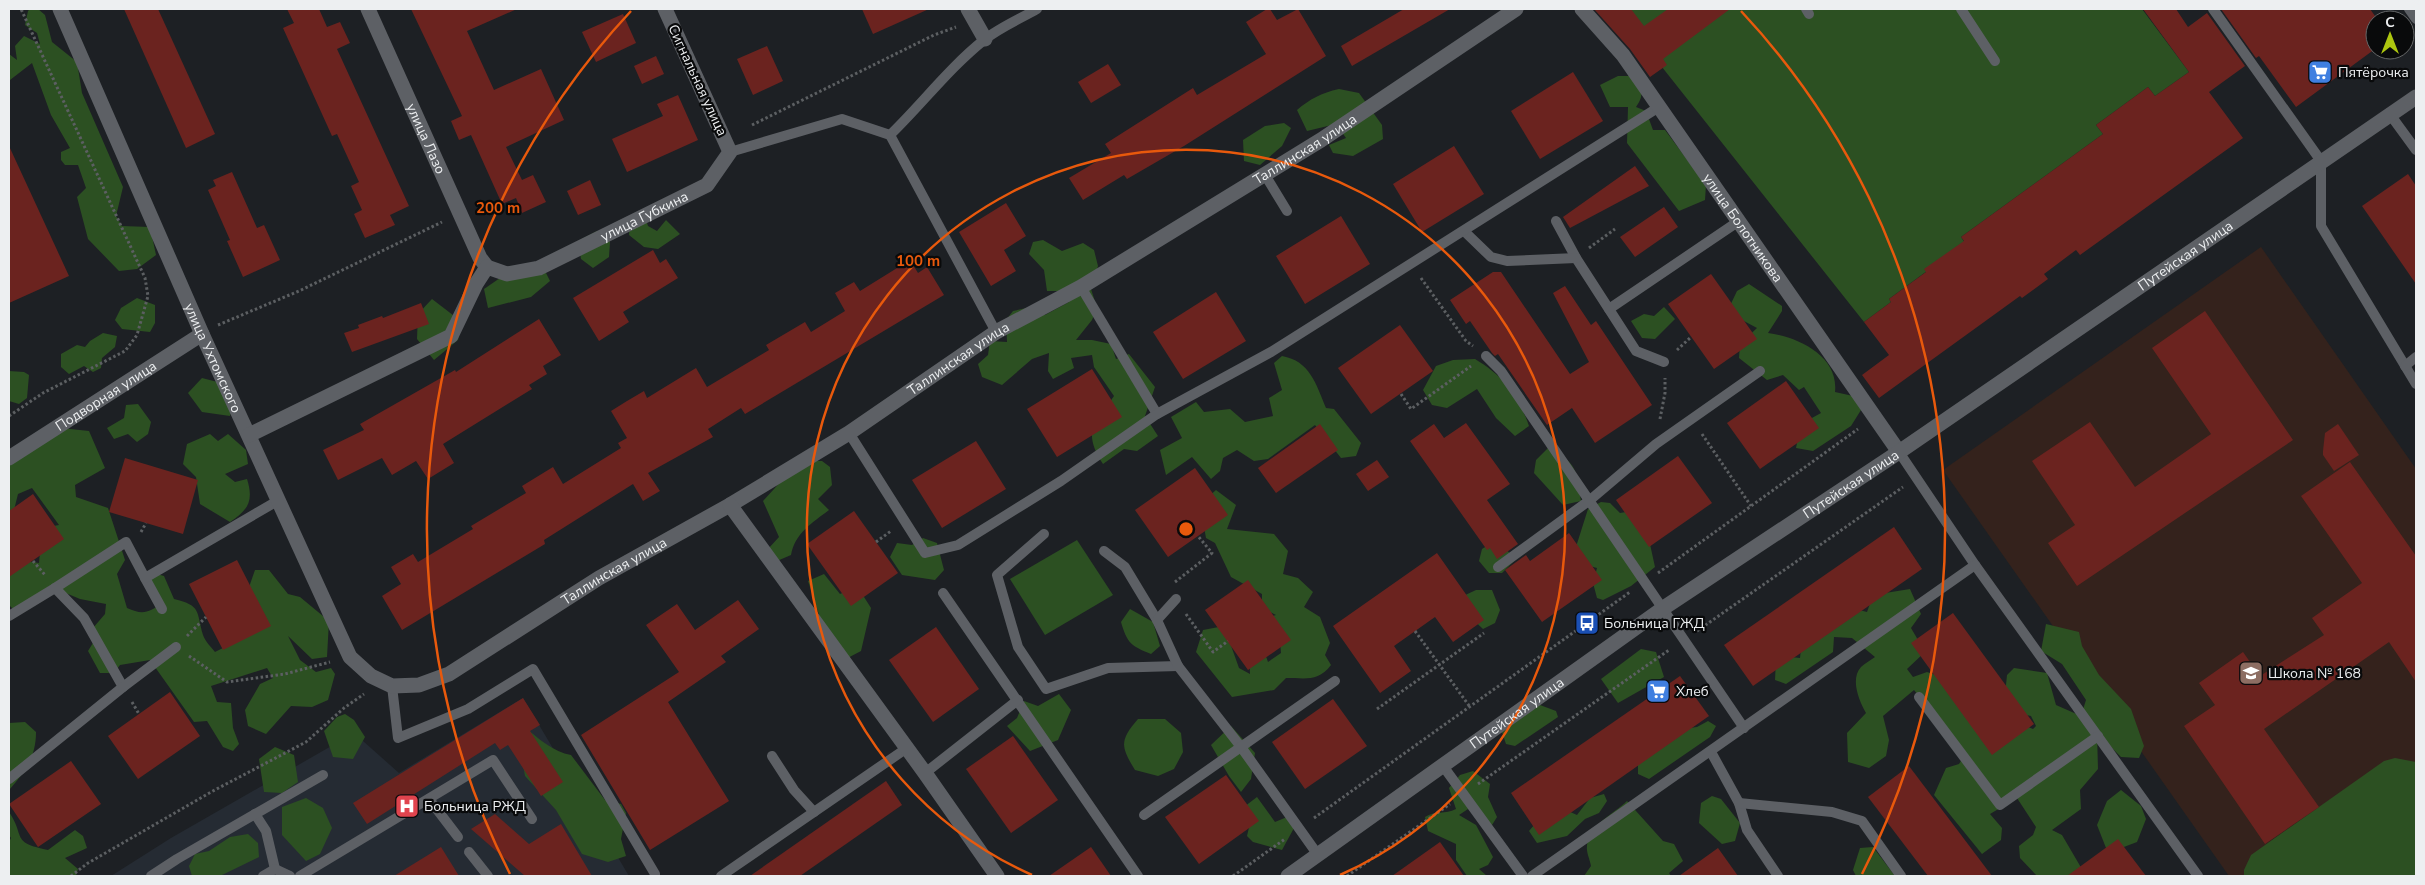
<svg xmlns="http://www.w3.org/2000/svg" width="2425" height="885" font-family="'Nunito Sans',sans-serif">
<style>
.built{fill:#252b33}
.education{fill:#34221c}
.green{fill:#2c5022}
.building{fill:#6b231f}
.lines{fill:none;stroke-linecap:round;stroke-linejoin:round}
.path{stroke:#5c5f62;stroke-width:3;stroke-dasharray:2.5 2.5;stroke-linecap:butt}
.lane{stroke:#5d6065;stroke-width:10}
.street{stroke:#5d6065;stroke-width:15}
.ring{fill:none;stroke:#e8590c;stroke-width:2.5}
.labels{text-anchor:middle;stroke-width:4.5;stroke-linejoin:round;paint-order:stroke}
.poi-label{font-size:14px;fill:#edeff1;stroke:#090a0b;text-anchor:start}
.street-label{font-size:14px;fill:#edeff1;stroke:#090a0b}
.centre{fill:#e8590c;stroke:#090a0b;stroke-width:2.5}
.ring-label{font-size:15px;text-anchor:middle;font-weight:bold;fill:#e8590c;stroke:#090a0b;stroke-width:4.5;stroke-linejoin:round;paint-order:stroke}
</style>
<rect width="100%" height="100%" fill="#1d2024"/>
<polygon class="built" points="523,698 629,876 111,876 171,838 354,733 399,773"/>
<polygon class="education" points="2261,247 2416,469 2416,876 2229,876 1943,470"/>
<g class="green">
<polygon points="30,9 38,9 45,15 52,42 77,62 82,93 123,187 116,216 122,226 150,227 156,255 137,269 119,271 88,239 77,197 86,188 78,165 65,165 61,160 61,152 70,148 51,115 32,63 10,80 9,79 9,54 17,60 15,46 24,36 40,44 37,33 25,25 28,11"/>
<polygon points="1616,9 2142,9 2189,72 2155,96 2148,87 2096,125 2103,134 1961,237 1965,243 1889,299 1891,302 1864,322"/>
<path d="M1618 76H1632C1641 88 1646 93 1636 107L1646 111 1653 130H1665L1706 185 1705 200 1679 211 1627 143 1628 107H1610L1600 85Z"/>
<path d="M1339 89 1359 93 1382 125 1383 139 1353 156 1333 153 1329 145 1346 138 1336 124 1307 131 1297 110C1310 99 1321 93 1339 89Z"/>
<polygon points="1284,123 1291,128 1282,146 1260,165 1244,161 1243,140 1265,126"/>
<polygon points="644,213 648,226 657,231 666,220 680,234 658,249 644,247 629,235 630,220"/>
<polygon points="597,231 610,242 609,257 593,268 581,259 578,241"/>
<path d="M1043 240 1062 251 1083 243 1094 250 1098 266 1091 289 1097 308 1092 320 1076 340H1092L1111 344 1116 359 1129 354 1155 387 1145 416 1158 436 1137 451 1124 449 1103 464C1082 431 1094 424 1114 396L1094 367 1092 355 1071 358 1074 368 1053 379 1048 371 1049 353 1032 359 1002 385 982 377 978 364 988 355 990 341 1007 342 1006 320 1013 311 1031 307 1045 315 1069 302 1064 291H1047L1044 270 1029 254 1033 242Z"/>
<polygon points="544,269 550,281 531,297 488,308 484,289 500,278"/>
<path d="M1749 284 1782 306V311L1768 333C1798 337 1839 356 1835 392L1853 396 1861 410 1851 426 1813 451 1796 448 1801 424 1821 413 1804 387 1799 390 1783 375 1767 380 1739 358 1740 344 1757 328 1727 312 1737 291Z"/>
<polygon points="137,298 155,305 155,323 150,332 122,329 115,320 121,308"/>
<polygon points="432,299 462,322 458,340 434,360 417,339 418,314"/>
<polygon points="1664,307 1675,319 1655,339 1642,338 1631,321 1644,314 1654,316"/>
<polygon points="103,333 117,336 115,347 102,358 101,368 93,372 84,366 69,374 61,367 61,354 77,345 85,347 90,341"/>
<path d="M1282 356C1310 361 1316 384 1326 408L1334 409 1361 443 1356 456 1341 458 1315 425 1268 459 1254 461 1237 450 1223 458 1220 471 1211 479 1192 457 1166 475 1160 450 1182 438 1171 417 1196 402 1204 412 1230 409 1245 422 1273 416 1269 398 1282 390 1274 363Z"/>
<path d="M1475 359C1503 376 1518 394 1529 426L1515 436 1496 418 1477 389 1447 408 1432 405 1423 390 1436 366 1453 360Z"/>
<polygon points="9,371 24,372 29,375 27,398 19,404 9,401"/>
<polygon points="202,378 225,384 233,399 230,416 202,412 188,393"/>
<polygon points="138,404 151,422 148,434 137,442 128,434 114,439 107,428 124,418 126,405"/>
<path d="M61 428 89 431 105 468 75 485 76 497 108 508 125 560 117 574 127 608C142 615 149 613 162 603L152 585 151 577 157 574 164 576 174 599C202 606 196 611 203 635 205 641 211 647 215 652L255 632 248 590 255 570H269L288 594 300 597 329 621 327 657 312 659 288 636 300 660 316 672 331 668 335 674 328 700 312 707 291 706 266 734 248 726 245 710 260 684 273 678 267 668 211 686 217 702 231 703 233 728 239 744 233 751 223 747 207 721 194 722 150 660 120 665 114 673H100L88 651 96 638 93 628 105 614 106 604 80 599 49 586 22 608H12L9 605V574L26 561 39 563 42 528 59 525 32 488 18 494 14 510 9 513V463Z"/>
<path d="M210 434 218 441 228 434 246 450 248 464 225 474 235 482 247 479C254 501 248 510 230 522L200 504 196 477 183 464 187 444Z"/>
<path d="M1548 448C1578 463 1576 470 1581 501L1563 505 1534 473 1536 460Z"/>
<path d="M811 461H822L830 467 832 485 818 499 829 510C812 523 795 533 791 555L777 561 768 549 779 537 763 501 785 477Z"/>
<path d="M1216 490 1236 505 1227 529 1274 534 1288 551 1283 574 1298 578 1313 592 1304 607 1320 617 1330 643 1325 655 1331 665C1318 682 1306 678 1286 678L1274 690 1232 697 1196 652 1203 630 1224 626 1239 668 1250 674 1249 647 1263 648 1268 662 1281 653 1280 641 1263 619 1276 615 1262 608V594L1231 577 1215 543 1206 538 1204 527 1206 499Z"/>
<polygon points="1601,502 1610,503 1620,513 1632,511 1648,535 1655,567 1631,586 1603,600 1597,598 1593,583 1597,568 1582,564 1575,550 1588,509"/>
<polygon points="923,538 937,543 944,570 935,580 902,575 890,557 897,543 912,545"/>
<polygon points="1077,540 1113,595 1045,635 1010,579"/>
<polygon points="1496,540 1516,559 1502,573 1489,573 1479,561 1482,549"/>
<polygon points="824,574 840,594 857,586 871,608 861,651 840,662 831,651 808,581"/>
<path d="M1910 589 1921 614 1911 628 1925 652 1907 669 1913 677 1927 672 1939 676 1987 710 2033 729 2036 726 2031 716 2021 714 2005 695 2007 675 2014 668 2047 673 2056 705 2081 716 2086 700 2062 664 2041 651 2046 624 2079 632 2082 646 2099 675 2131 709 2144 746 2139 758 2121 757 2097 733 2098 769 2080 790 2081 809 2052 830 2062 835 2086 876H2037L2020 858 2019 846 2033 835 2036 827 2017 798 1990 814 2002 828 2001 840 1982 854 1934 795 1946 768 1959 764 1966 753 1914 690 1883 716 1889 740 1886 756 1869 768 1848 762 1847 733 1866 713C1859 701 1850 679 1861 667 1865 663 1871 660 1875 657L1852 638 1834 637 1833 652 1786 684 1775 680 1776 659 1781 656 1800 658 1803 631 1840 605 1867 612 1873 595Z"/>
<polygon points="1476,590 1492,590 1500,610 1495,623 1483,629 1466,613 1461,597"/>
<path d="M1130 609 1153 622 1160 646 1151 654C1131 646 1127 643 1121 622Z"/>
<polygon points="1641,649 1656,652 1664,677 1618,703 1601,679"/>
<polygon points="1059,694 1071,710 1058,740 1030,751 1007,726 1017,718 1024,701 1038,706"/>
<polygon points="1540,705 1556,711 1558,717 1515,746 1506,744 1502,732"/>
<polygon points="345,714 354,720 365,737 353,759 333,757 324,731 337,717"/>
<path d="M1138 719H1165L1181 733 1183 752 1174 769 1158 776 1135 770C1120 746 1120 740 1138 719Z"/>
<polygon points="1708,721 1716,726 1710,737 1649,779 1638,774 1638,760 1682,729 1697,727"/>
<path d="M25 722 36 732C36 757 25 772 9 790V723Z"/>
<polygon points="1231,726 1255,753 1251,779 1241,792 1229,776 1211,745"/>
<path d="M525 727C537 738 554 752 571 755L605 800 621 804 626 813 621 839 626 856 608 862 582 854 556 810 525 776 519 744Z"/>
<polygon points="275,747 294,755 298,782 282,793 264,792 259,759"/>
<polygon points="2395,758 2416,762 2416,876 2244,876 2244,870 2251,855 2384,761"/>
<path d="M1473 771 1490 784 1488 797 1497 817 1492 825 1468 809 1459 815 1476 825 1493 857 1488 865 1479 869 1487 876H1467L1456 860V844L1428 831 1425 817C1435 810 1445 815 1456 809L1449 788 1460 775Z"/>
<polygon points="2121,790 2141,806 2146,819 2137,842 2108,853 2097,825 2107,801"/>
<polygon points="1604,794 1607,801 1599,813 1585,819 1567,836 1537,843 1529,831 1552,804 1577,815 1590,798"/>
<polygon points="1712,796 1721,799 1740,823 1735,841 1722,844 1699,823 1701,803"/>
<polygon points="1257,797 1275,822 1287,817 1294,828 1282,850 1253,842 1247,836 1250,823 1240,810"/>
<polygon points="306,798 323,808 332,828 320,854 306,861 282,835 282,807"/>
<path d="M1627 801 1663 841 1674 844 1683 861 1669 873 1671 876H1584L1591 866C1590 860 1586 852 1587 846 1588 825 1614 814 1627 801Z"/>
<path d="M9 812C26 837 10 842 48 850L75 830 83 836 87 848 65 858 78 869 76 876H9V842L11 838 9 835Z"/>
<polygon points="248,834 258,843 259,857 220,876 192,876 189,866 195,854 209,851 230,837"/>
<polygon points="1873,847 1895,876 1856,876 1853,870 1860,848"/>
</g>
<g class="building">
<polygon points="124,9 158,9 215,134 186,148"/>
<polygon points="287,9 319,9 327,27 340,22 350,43 337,49 409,206 390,215 395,225 365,238 354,214 362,210 351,186 359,182 337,134 332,136 283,28 294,23"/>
<polygon points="411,9 517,9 467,31 494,90 541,69 564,120 506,147 522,180 533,175 546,202 522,213 516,198 502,204 471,135 459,140 451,121 462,116"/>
<polygon points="862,9 929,9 873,34"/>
<polygon points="1267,9 1270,9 1277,20 1298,9 1326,56 1184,146 1127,179 1124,175 1083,200 1069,178 1111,153 1105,144 1193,88 1197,95 1266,54 1246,22"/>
<polygon points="1404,9 1450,9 1352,66 1341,46"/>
<polygon points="1594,9 1631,9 1644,26 1668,9 1730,9 1663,59 1667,65 1650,77 1630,49"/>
<polygon points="2143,9 2176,9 2188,27 2207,13 2245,66 2209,92 2243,138 2080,255 2076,250 2044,274 2048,279 2022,298 2020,296 1879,398 1862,375 1889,355 1864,322 1891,302 1889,299 1926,272 1924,269 1964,241 1961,237 2103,134 2096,125 2148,87 2155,96 2189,72"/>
<polygon points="2221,9 2370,9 2375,16 2375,49 2296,107 2259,56 2256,58"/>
<polygon points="623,14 636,43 596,62 582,32"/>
<polygon points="767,46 783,81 753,95 737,59"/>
<polygon points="656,56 664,74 642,84 634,66"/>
<polygon points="1108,64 1121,85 1091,103 1078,82"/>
<polygon points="1573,72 1603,121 1540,159 1511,111"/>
<polygon points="678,95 698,140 627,172 612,139 663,116 657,104"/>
<polygon points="9,146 69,276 9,303"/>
<polygon points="1454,146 1484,194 1422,232 1393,184"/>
<polygon points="1635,166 1649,186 1570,228 1563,217"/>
<polygon points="232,172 257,228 264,225 280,260 243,277 227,241 230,240 208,190 216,186 213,180"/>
<polygon points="2408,174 2416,186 2416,284 2362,206"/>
<polygon points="590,180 601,205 578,215 567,191"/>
<polygon points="1006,203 1026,236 1004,250 1016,271 991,286 959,232"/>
<polygon points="1664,207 1678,227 1635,257 1620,237"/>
<polygon points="1341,216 1370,264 1305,304 1276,256"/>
<polygon points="653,250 660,263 666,259 678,278 623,312 629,322 599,341 573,298"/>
<polygon points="910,260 918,273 927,267 944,295 745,414 741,408 708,429 713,437 648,473 660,491 643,501 633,484 544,540 545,544 402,630 382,596 401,584 391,567 413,554 418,562 473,529 471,526 526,493 522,486 553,467 563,484 621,448 618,443 627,438 611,411 627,401 644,391 647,398 696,368 707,387 769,350 766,345 805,322 811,332 845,311 835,293 854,282 860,291"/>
<polygon points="1493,272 1501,272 1570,374 1589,362 1553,293 1565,286 1591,325 1596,321 1652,405 1595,443 1572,408 1547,425 1498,354 1495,356 1492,353 1470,321 1466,324 1450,300"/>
<polygon points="1711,274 1757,339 1714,369 1668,304"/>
<polygon points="1216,292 1246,341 1183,379 1153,332"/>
<polygon points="421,303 429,324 352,352 344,333 359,328 358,325 382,316 383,318"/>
<polygon points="2205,311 2293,440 2077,586 2048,543 2075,525 2032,461 2090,422 2135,487 2211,434 2152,348"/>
<polygon points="539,319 561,355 543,366 547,374 529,385 532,389 443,444 454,463 428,479 416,461 392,475 382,458 338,480 323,450 364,430 360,424 455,370 456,372"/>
<polygon points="1400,325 1433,371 1371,414 1338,368"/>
<polygon points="1092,369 1122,417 1057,457 1027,409"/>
<polygon points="1786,381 1819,428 1760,469 1727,423"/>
<polygon points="1466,423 1510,484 1487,500 1518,544 1497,559 1490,548 1487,550 1410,441 1434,424 1444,438"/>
<polygon points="1320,424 1338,450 1276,493 1258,468"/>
<polygon points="2338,424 2359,455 2334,471 2323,455 2323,451 2325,433"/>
<polygon points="976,441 1006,489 942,528 912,480"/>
<polygon points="1678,456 1712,503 1649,547 1616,500"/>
<polygon points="125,458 198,480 183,534 109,512"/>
<polygon points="1377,460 1389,477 1368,491 1356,474"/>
<polygon points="2350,462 2416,556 2416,682 2389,642 2264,729 2319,807 2265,844 2184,726 2215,705 2199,683 2243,652 2260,676 2324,635 2312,618 2362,583 2301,496"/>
<polygon points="1195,468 1228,515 1168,557 1135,510"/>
<polygon points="33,494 64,539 9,577 9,511"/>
<polygon points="854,511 898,573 851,606 807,544"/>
<polygon points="1894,527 1922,569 1753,686 1724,645"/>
<polygon points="1569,533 1602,580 1542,622 1505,570 1526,555 1530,561"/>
<polygon points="1437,553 1484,620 1453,642 1435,617 1394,646 1411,671 1380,693 1333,626"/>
<polygon points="237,560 271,626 223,650 189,584"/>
<polygon points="1248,580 1291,640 1248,670 1205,610"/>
<polygon points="738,600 759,629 721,656 726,662 668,702 729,801 650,850 581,735 679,672 646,625 677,604 695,630"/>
<polygon points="1953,613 2034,724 1992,755 1911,643"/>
<polygon points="936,627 979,689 933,722 889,660"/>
<polygon points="1680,676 1709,716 1539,835 1511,793"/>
<polygon points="170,692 200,736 138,779 108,736"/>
<polygon points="523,698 540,725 530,731 563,782 541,796 508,745 500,750 495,743 367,824 353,803"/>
<polygon points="1333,699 1367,746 1305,789 1272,742"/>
<polygon points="1013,736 1058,800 1011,833 966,769"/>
<polygon points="71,761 101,804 38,847 9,804"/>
<polygon points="1909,766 1992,876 1928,876 1868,797"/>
<polygon points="1226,775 1259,821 1199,864 1165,817"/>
<polygon points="886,781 902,805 800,876 750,876"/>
<polygon points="495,814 529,844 561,824 592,876 525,876 471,829"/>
<polygon points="2118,839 2146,876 2067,876"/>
<polygon points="1440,842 1464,876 1392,876"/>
<polygon points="441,847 459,876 394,876"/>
<polygon points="1091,847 1111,876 1049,876"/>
<polygon points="1718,848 1738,876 1679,876"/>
</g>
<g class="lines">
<g class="path">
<polyline points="752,125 934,35 956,27"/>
<polyline points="1589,248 1615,229"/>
<polyline points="1421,278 1466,341 1473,346"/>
<polyline points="218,325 299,291 442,222"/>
<polyline points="1677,350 1691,337"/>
<polyline points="1401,394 1411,409 1471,366"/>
<polyline points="9,416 43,393 125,351 137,335 148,296 145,278 21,9"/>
<polyline points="1660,419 1665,393 1665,378"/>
<polyline points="1702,434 1751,506"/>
<polyline points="141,532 146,523"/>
<polyline points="876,542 891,531"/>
<polyline points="33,561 45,575"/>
<polyline points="1658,573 1858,429"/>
<polyline points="1175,582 1212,553 1198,536"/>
<polyline points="1186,614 1213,652 1228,641"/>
<polyline points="1415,631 1470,707"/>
<polyline points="1697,631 1903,487"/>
<polyline points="187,636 206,617"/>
<polyline points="189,656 227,682 285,674 330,662"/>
<polyline points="132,702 139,714"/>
<polyline points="1377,709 1484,633"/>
<polyline points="1478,784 1669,650"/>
<polyline points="1314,818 1630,592"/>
<polyline points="71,876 88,863 211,792 306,742 344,708 364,694"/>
<polyline points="1233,876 1285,839"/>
<polyline points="1347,876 1450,804"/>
</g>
<g class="lane">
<polyline points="1806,9 1809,14"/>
<polyline points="1961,9 1995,61"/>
<polyline points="2213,9 2321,161 2321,226 2416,384"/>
<polyline points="2409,9 2416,19"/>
<polyline points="2389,113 2416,150"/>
<polyline points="890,135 996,332"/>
<path d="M730 152 842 119 890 135C922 104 949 68 984 40 1000 27 1020 19 1037 9"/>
<polyline points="1265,175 1287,211"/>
<polyline points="1556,221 1576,258 1636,351 1664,362"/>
<polyline points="1464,231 1491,257 1507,261 1576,258"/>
<polyline points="1081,287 1157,414"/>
<polyline points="1609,309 1739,221"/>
<polyline points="1486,356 1501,371 1744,728"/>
<polyline points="2405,366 2416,357"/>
<polyline points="849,433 925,553 958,545 1061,481 1157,414 1271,352 1659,107"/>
<polyline points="1899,452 1975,565 2198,876"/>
<polyline points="1044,534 997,575 1018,647 1046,689 1108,668 1178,666"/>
<polyline points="1104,551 1125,567 1157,620"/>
<polyline points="1498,567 1590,500 1656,444 1760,371"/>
<polyline points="145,578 162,609"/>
<polyline points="55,588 126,542 145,578 279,500"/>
<polyline points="943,593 1138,876"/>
<polyline points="1176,599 1157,620 1178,666 1241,747 1318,855"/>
<polyline points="9,616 55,588 84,618 123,687 9,779"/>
<polyline points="392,686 398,738 468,709 533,669 655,874"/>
<polyline points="123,687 176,647"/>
<polyline points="1919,697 2000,805 2098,736"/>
<polyline points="1711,752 1739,803 1747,830 1778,876"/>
<polyline points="772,756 794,790 814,812"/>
<polyline points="1443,766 1523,876"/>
<polyline points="925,773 1018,700"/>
<polyline points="429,799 458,837"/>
<polyline points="1739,803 1832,812 1862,821 1901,876"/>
<polyline points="255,814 266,831 275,869"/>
<polyline points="1144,815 1335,681"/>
<polyline points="469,852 488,876"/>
<polyline points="151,876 177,859 323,775"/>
<polyline points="263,876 275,869 290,876"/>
<polyline points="300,876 493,760 532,819"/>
<polyline points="721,876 907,748"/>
<polyline points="1532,876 1975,565"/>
</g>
<g class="street">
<path id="s1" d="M60 9 202 334 350 657 371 676 392 686 419 685 449 674 599 578 730 505 849 433 996 332 1081 287 1321 140 1516 9"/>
<path id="s2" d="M368 9 480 258 487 267"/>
<polyline points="968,9 985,39"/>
<path id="s3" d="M1582 9 1623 55 1899 452"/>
<path id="s4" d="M249 435 451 336 476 284 487 267 507 274 539 268 707 185 730 152 665 9"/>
<path id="s5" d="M9 458 202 334"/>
<polyline points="730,505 925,773 997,876"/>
<path id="s6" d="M1288 876 1662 609 1899 452 2416 97"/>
</g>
</g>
<g class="ring">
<path d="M1032 875A379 379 0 1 1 1340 875"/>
<path d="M510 874A759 759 0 0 1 631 11M1741 11A759 759 0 0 1 1862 874"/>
</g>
<defs>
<g id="supermarket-square" transform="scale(1.25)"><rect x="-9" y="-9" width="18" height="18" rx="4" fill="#3f7fe0" stroke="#090a0b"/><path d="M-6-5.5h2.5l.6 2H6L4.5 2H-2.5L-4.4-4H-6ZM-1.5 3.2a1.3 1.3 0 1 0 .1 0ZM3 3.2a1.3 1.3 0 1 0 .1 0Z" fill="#fff"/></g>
<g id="bus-square" transform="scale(1.25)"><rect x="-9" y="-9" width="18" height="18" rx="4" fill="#1a4fb4" stroke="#090a0b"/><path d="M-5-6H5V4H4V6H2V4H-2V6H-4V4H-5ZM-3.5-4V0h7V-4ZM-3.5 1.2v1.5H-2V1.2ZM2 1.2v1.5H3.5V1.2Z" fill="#fff"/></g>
<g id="school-square" transform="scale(1.25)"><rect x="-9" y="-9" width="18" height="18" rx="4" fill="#8d6e63" stroke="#090a0b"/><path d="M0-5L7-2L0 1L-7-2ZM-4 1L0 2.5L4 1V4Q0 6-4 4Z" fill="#fff"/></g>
<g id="hospital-square" transform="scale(1.25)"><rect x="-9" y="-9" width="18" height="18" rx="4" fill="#e0444e" stroke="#090a0b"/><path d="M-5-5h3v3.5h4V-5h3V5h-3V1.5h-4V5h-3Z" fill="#fff"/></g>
</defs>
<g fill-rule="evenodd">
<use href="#supermarket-square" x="2320" y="72"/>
<use href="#bus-square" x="1587" y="623"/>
<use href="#school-square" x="2251" y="673"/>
<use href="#supermarket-square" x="1658" y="691"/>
<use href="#hospital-square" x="407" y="806"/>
</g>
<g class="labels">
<g class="poi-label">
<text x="2338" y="77">Пятёрочка</text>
<text x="1604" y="628">Больница ГЖД</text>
<text x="2268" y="678">Школа № 168</text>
<text x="1676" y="696">Хлеб</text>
<text x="424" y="811">Больница РЖД</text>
</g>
<g class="street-label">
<text transform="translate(698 80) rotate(65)" y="5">Сигнальная улица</text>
<text dy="5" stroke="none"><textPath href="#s2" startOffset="142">улица Лазо</textPath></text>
<text dy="5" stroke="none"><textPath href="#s1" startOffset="1825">Таллинская улица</textPath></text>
<text dy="5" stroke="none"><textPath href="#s4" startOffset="474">улица Губкина</textPath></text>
<text dy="5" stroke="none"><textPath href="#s3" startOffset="272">улица Болотникова</textPath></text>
<text dy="5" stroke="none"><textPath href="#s6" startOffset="1091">Путейская улица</textPath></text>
<text dy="5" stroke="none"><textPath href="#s1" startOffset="381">улица Ухтомского</textPath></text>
<text dy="5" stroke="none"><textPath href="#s1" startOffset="1420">Таллинская улица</textPath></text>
<text dy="5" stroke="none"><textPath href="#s5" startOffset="115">Подворная улица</textPath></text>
<text dy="5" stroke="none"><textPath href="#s6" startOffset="686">Путейская улица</textPath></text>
<text dy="5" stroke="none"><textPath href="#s1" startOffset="1015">Таллинская улица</textPath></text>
<text dy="5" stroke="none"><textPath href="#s6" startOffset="281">Путейская улица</textPath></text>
</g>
</g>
<circle cx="1186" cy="529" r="8" class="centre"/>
<g class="ring-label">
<text x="498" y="213">200 m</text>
<text x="918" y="266">100 m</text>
</g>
<rect width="2425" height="885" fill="none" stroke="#edeff1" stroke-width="20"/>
<g transform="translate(2390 35)"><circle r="24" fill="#090a0b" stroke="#646667"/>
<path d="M0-4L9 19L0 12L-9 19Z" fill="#adc610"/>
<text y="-8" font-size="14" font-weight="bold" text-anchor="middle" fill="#edeff1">С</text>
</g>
</svg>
